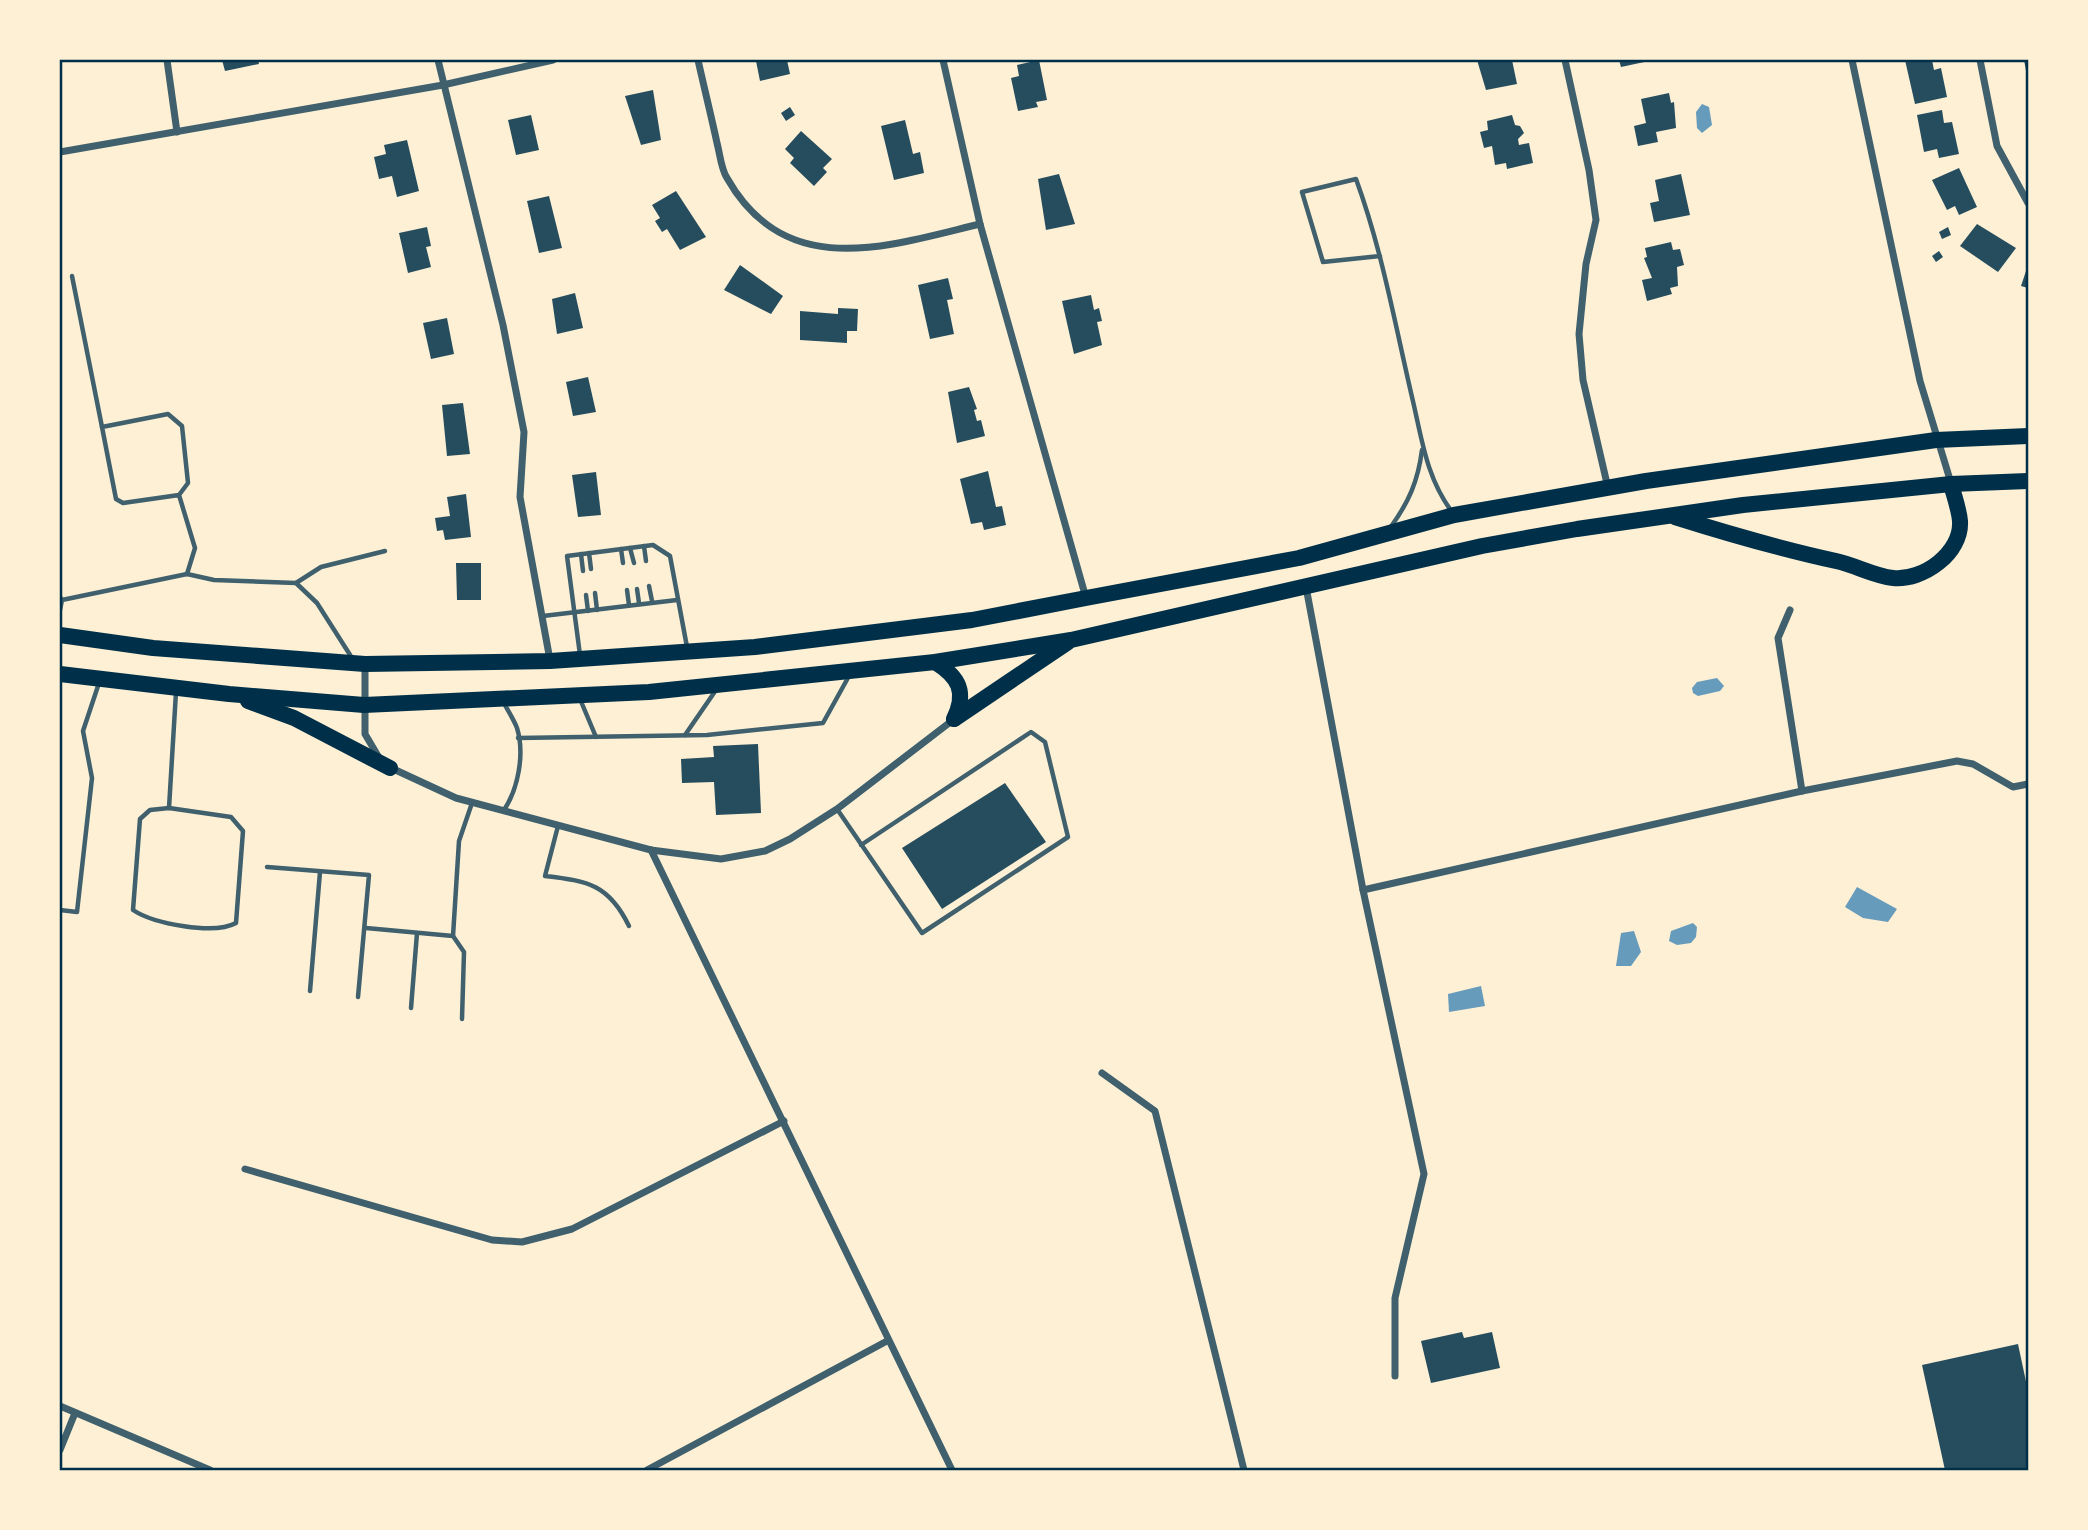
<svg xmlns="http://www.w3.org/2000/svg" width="2088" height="1530" font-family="'PT Sans Narrow',sans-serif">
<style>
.water{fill:#669bbc}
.building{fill:#264d5e}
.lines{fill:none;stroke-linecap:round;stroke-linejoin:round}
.service{stroke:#3f606c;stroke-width:4.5}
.minor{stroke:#3f606c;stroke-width:7}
.trunk{stroke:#003049;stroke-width:16}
.neatline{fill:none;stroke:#003049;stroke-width:2.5}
</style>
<rect width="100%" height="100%" fill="#fdf0d5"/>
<g class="water">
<polygon points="1702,104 1709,107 1712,125 1702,133 1697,128 1696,112"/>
<polygon points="1717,678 1724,686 1720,691 1698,696 1693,693 1692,688 1697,682"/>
<polygon points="1857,887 1897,909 1888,922 1863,918 1845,907"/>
<polygon points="1693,923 1697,927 1696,937 1691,943 1677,945 1669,941 1671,931"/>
<polygon points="1634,931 1641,952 1631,966 1616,966 1621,933"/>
<polygon points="1481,986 1485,1006 1449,1012 1448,994"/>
</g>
<g class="building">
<polygon points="222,60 258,60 259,64 225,71"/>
<polygon points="787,60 790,74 760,81 756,61"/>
<polygon points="1039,60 1047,100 1036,102 1038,107 1018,111 1011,78 1019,76 1017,65"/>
<polygon points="1477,60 1512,60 1517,84 1486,90"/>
<polygon points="1619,60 1648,60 1649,61 1621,67"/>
<polygon points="1905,60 1932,60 1934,70 1941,68 1947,97 1915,104"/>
<polygon points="2024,60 2028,60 2028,76 2027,76"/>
<polygon points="653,90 661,140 641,145 625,96"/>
<polygon points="1669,93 1671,103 1674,102 1676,128 1656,132 1658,142 1638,146 1634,126 1646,123 1641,99"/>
<polygon points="790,107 795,115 786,121 781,113"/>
<polygon points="1942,110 1944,123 1952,122 1959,154 1939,158 1937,149 1924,152 1917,115"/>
<polygon points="531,115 539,150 516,155 508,120"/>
<polygon points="1512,115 1515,125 1520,126 1524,133 1518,139 1519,145 1529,143 1533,163 1507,169 1506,163 1495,165 1492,146 1484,148 1480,132 1488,130 1487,121"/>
<polygon points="905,120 913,154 920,152 924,173 894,180 881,126"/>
<polygon points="801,131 832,159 823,168 827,172 814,186 790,163 794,158 785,149"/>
<polygon points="407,140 419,191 397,197 392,176 379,179 374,157 386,154 384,145"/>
<polygon points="1959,168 1977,207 1959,215 1955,206 1947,210 1932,180"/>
<polygon points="1059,174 1075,224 1046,230 1038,179"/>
<polygon points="1681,174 1690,215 1654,222 1650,203 1659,201 1655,180"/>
<polygon points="676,191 706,237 680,250 667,229 662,232 655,221 660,218 652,205"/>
<polygon points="549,196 562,248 539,253 527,201"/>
<polygon points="1977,224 2016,248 1998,272 1960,246"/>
<polygon points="427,227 431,246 426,247 431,267 408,273 399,233"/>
<polygon points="1948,227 1951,235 1942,239 1939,232"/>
<polygon points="1671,242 1673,250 1680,249 1684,265 1677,267 1678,286 1670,288 1672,294 1647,301 1642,280 1652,278 1644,258 1647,257 1645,248"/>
<polygon points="1939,251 1943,257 1936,262 1932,256"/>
<polygon points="740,265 783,296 771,314 724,290"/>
<polygon points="2028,265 2028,288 2021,286"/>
<polygon points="948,278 953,299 947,300 954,334 930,339 918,285"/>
<polygon points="575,293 583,328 557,334 552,299"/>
<polygon points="1091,295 1094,310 1099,308 1102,321 1097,322 1102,345 1074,354 1062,301"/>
<polygon points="838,308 858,309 857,331 847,331 847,343 800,340 800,311 838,314"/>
<polygon points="447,318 454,354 431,359 423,323"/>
<polygon points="588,377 596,412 573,416 566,382"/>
<polygon points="969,387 977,409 974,410 977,421 981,420 985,436 957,443 948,392"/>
<polygon points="463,403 470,454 447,456 442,405"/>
<polygon points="988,471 996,507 1002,506 1006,525 984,530 982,522 971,524 960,479"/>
<polygon points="596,472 601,515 578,517 572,475"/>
<polygon points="466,494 471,537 445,540 443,530 437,531 435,518 450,516 447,497"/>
<polygon points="456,563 481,563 481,600 457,600"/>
<polygon points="758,744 761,813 716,815 714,782 682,783 681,759 714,757 713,746"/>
<polygon points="1005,783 1046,842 942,909 902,848"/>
<polygon points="1462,1332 1464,1338 1492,1332 1500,1368 1431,1383 1421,1341"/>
<polygon points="2018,1344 2028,1391 2028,1470 1945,1470 1922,1365"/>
</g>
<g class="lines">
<g class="service">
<path d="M1380 256 1323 262 1302 192 1356 179C1382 250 1395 324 1412 397 1422 439 1426 477 1452 512"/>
<polyline points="72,276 102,427"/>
<polyline points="179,495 123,503 116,499 102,427 168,414 182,426 188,483 179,495 195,548 187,574"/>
<path d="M1390 528C1409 502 1418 481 1422 450"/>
<polyline points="644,546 646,561"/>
<polyline points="630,548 634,563"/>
<polyline points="621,549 623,563"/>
<polyline points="589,553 591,569"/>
<polyline points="581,554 583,571"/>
<polyline points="296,583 321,567 385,551"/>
<polyline points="649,586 652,601"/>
<polyline points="637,589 639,603"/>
<polyline points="627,590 629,605"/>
<polyline points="595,593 597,610"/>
<polyline points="586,595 588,611"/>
<polyline points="60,597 62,600 60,610"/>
<polyline points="62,600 187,574 214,580 296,583 317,603 352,658"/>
<polyline points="543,616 677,600"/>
<polyline points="580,655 567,556 653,545 670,556 687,647"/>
<polyline points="580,699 596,737"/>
<path d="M504 703C508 711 514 720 517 728 525 754 518 789 504 810"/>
<polyline points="685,735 716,690"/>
<polyline points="518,738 707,735 823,723 849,676"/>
<path d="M169 808 231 817 243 831 236 923C214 935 154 924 133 910L140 819 150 810Z"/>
<polyline points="169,808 176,692"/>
<polyline points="837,809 922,933 1068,837 1045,742 1031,732 861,845"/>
<path d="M558 826 545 876C589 881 609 885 629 926"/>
<polyline points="267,867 369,875 358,997"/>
<polyline points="60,910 77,912 92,778 83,731 99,683"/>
<polyline points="366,928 453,936 459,841 472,803"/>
<polyline points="453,936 464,952 462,1019"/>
<polyline points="310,991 320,872"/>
<polyline points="411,1008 417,933"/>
</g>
<g class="minor">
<polyline points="167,60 177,132"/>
<polyline points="438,60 503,325 524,432 520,497 550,660"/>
<path d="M698 60C704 87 711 115 717 143 720 154 721 169 727 178 786 282 888 246 980 224"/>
<polyline points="943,60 980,224 1086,598"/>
<polyline points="1565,60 1589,170 1596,220 1586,264 1579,334 1583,380 1608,488"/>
<polyline points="1852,60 1920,381 1951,483"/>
<polyline points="1980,60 1997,146 2028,203"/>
<polyline points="60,152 443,85 553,60"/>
<polyline points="1306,587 1363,890 1424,1174 1395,1298 1395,1376"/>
<polyline points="1790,610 1778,638 1802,791"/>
<polyline points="365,664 365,734 378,756"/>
<polyline points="389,767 456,798 651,850 721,859 765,851 790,839 837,809 953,720"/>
<polyline points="651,850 952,1470"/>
<polyline points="1363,890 1802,791 1957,761 1973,764 2013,787 2028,784"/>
<polyline points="1102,1073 1155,1111 1244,1470"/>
<polyline points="245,1169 492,1240 522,1242 572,1229 784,1121"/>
<polyline points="60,1406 210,1470"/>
<polyline points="60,1450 75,1413"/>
<polyline points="647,1470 887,1341"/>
</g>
<g class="trunk">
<path d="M1675 517C1729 534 1781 549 1836 561 1855 565 1874 576 1893 578 1923 581 1962 553 1960 521 1959 509 1954 496 1951 484"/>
<polyline points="60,635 153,648 365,664 550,661 755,647 972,620 1086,598 1299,558 1454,515 1646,481 1936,440 2028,436"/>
<path d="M935 662C959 677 967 692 954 719"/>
<polyline points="60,674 229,694 364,705 649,692 935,662 1071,640 1482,546 1577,529 1743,505 1951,484 2028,481"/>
<polyline points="248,701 294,718 390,768"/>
<polyline points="954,719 1068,642"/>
</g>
</g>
<rect width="2088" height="1530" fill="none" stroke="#fdf0d5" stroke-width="122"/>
<rect x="61" y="61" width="1966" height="1408" class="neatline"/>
</svg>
